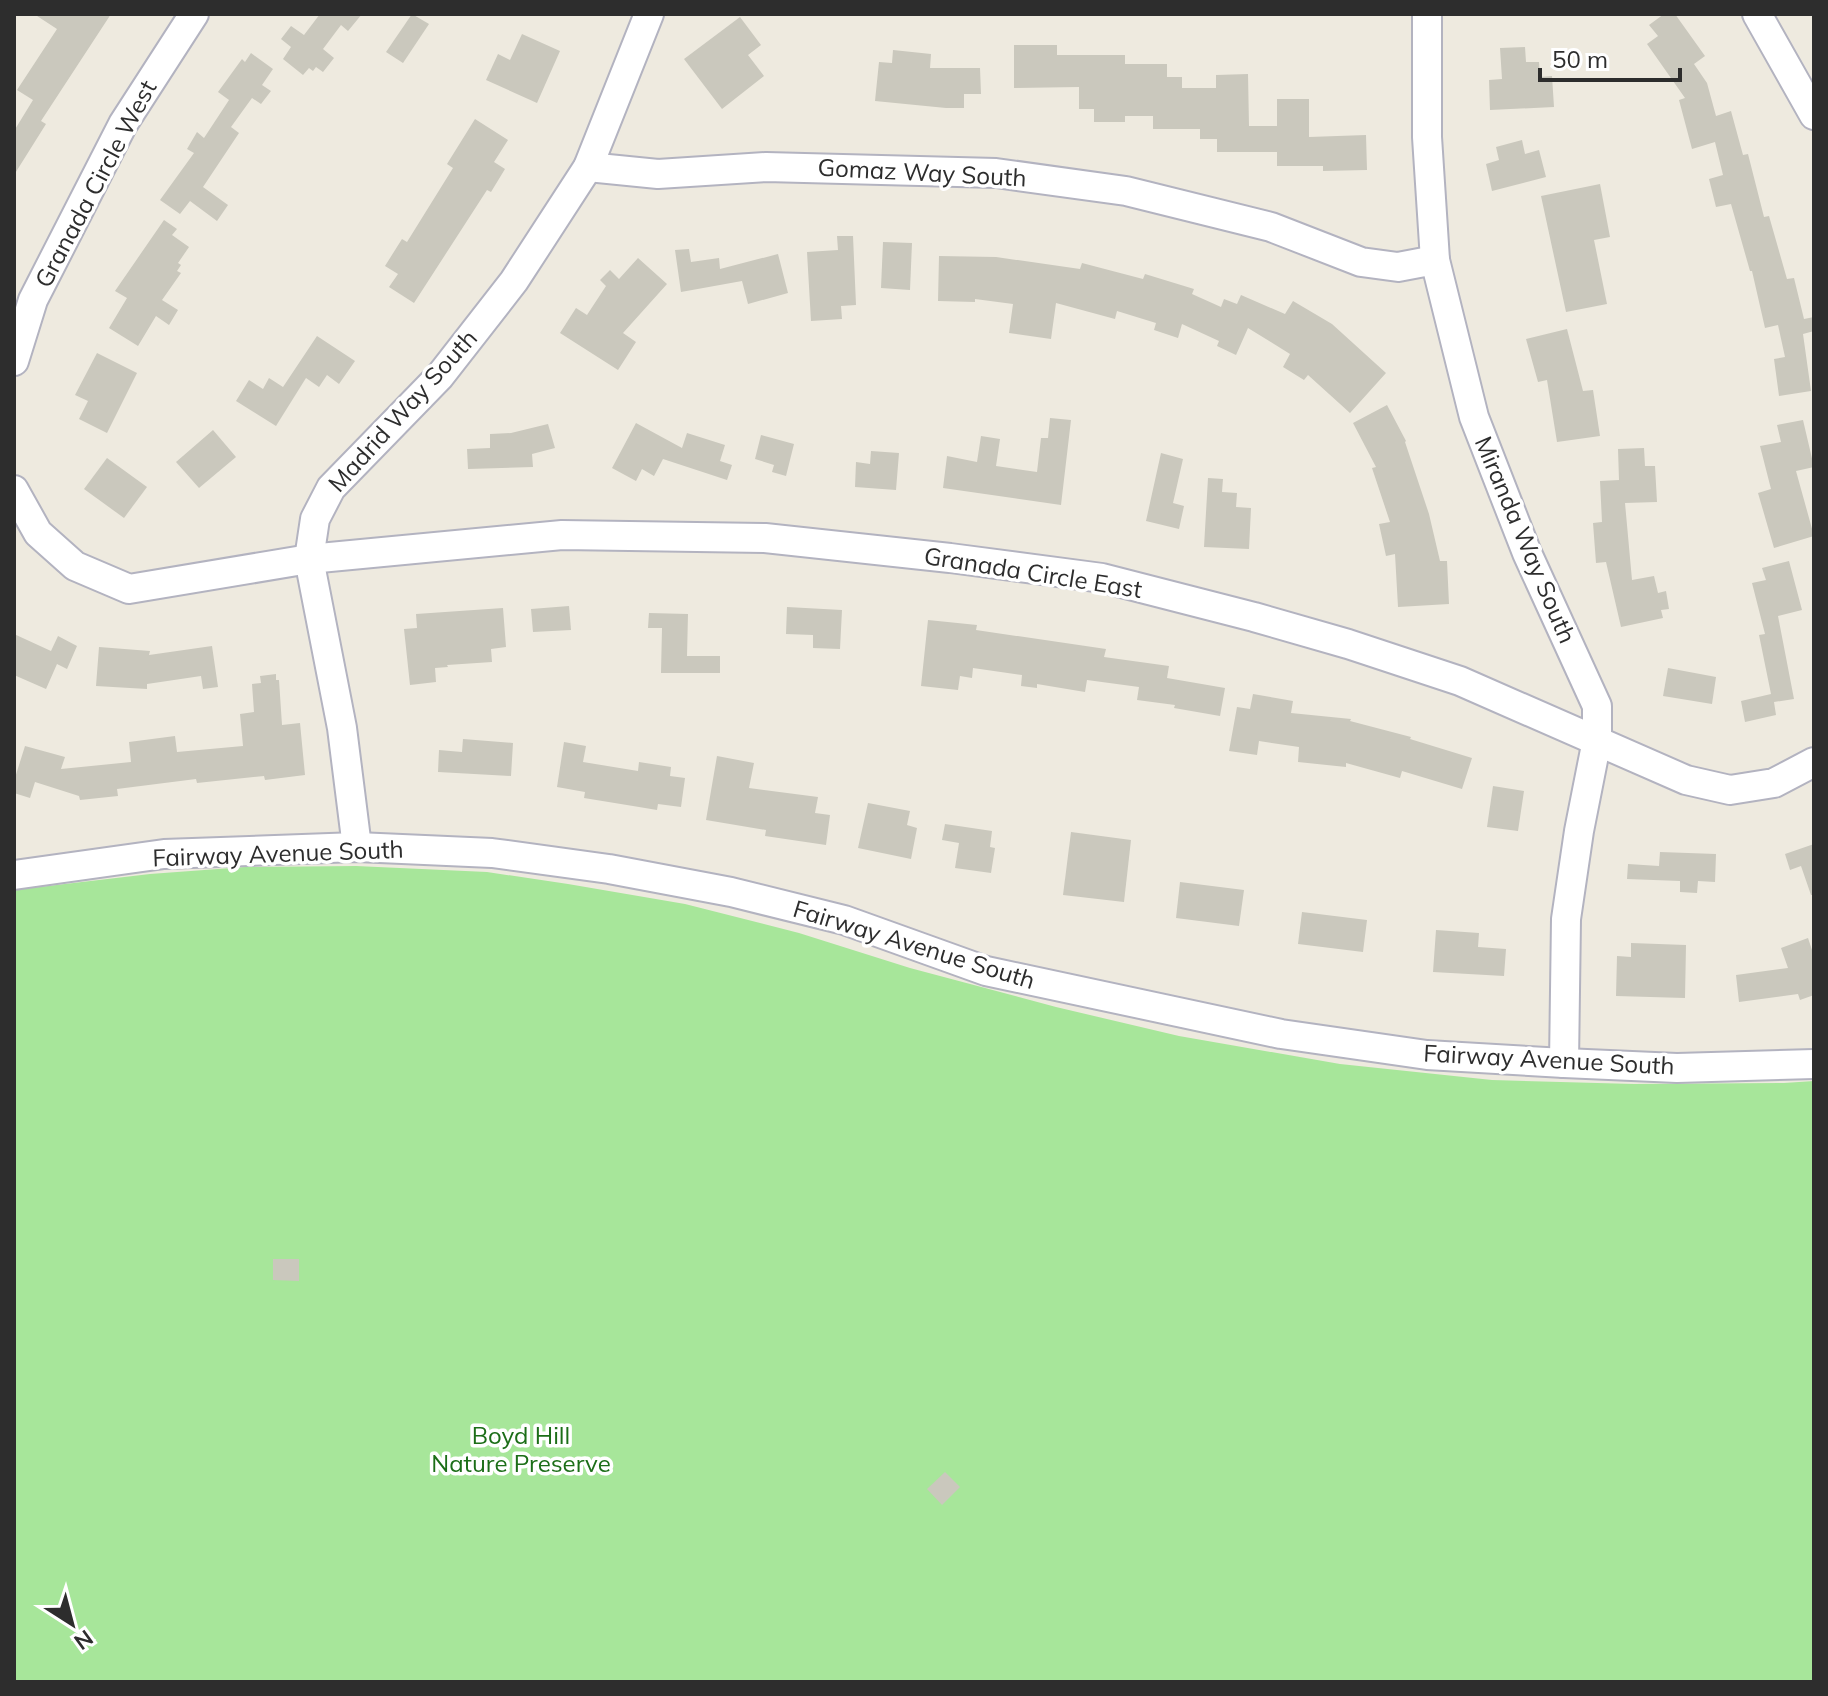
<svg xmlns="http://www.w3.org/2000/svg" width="1828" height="1696" font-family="Mulish,sans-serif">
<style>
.green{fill:#a7e69a}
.building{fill:#cac8bd}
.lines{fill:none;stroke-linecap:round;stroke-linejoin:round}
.minor-casing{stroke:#b3b3c0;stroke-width:32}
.path{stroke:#c8c8c8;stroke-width:3;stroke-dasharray:6 4;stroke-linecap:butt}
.minor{stroke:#fff;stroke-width:28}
.labels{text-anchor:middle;stroke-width:7;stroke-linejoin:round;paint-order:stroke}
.street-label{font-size:24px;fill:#2d2d2d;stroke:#fff}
.park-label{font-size:24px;fill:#1c6e18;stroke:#fff}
</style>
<rect width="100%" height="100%" fill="#eeeadf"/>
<polygon class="green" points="356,866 487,872 568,884 685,904 799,933 910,968 1056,1007 1179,1036 1340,1064 1492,1080 1634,1084 1784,1083 1814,1081 1814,1682 14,1682 14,890 150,874 245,867"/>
<g class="building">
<polygon points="34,14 111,14 41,121 46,124 14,175 14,131 33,100 17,90 57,29"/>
<polygon points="320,14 362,14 348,31 341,25 323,49 334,58 323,72 316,67 313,71 309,68 303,75 283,59 291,47 281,39 291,26 304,35"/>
<polygon points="412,14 429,24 403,63 386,52"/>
<polygon points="1664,14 1675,14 1705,56 1694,64 1707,83 1716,116 1731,111 1743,155 1748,154 1764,217 1769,216 1787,279 1794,278 1804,319 1814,317 1814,331 1803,334 1811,391 1779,396 1774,359 1785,357 1778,325 1765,328 1752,271 1750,271 1731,204 1716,207 1709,179 1723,175 1715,142 1692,149 1679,100 1685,98 1647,44 1658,36 1649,25"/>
<polygon points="740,17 761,45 748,55 764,76 722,109 684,59"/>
<polygon points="522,34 560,51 537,103 486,80 498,54 510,60"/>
<polygon points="1014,45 1057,45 1057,55 1125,55 1125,64 1167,64 1167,77 1182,77 1182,88 1216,88 1216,75 1248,74 1249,126 1277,126 1277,99 1309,99 1309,137 1366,135 1367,170 1323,171 1323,166 1277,166 1277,152 1217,152 1217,139 1200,139 1200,129 1153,129 1153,116 1125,116 1125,122 1094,122 1094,109 1079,109 1079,87 1014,88"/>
<polygon points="1525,47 1526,62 1539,62 1540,77 1552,76 1554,107 1490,110 1489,80 1502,79 1500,48"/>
<polygon points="893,50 931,54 930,68 980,68 981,94 964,94 964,108 946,108 875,101 879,62 892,63"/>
<polygon points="251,53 273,69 262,85 271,91 261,104 252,98 231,127 239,133 203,187 228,205 217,221 190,201 180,214 160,200 194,153 187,149 197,132 204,138 229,100 218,92 242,59 245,62"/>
<polygon points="475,119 508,140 494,162 505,169 491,192 487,190 414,303 389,287 398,274 385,266 402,239 407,242 453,168 447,164"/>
<polygon points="1522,140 1525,154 1539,150 1546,177 1492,191 1486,164 1499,160 1496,147"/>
<polygon points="1600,184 1610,237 1594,240 1607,304 1566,312 1541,196"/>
<polygon points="164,220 177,229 172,235 189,247 178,263 181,265 177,271 181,273 162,300 178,310 169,325 156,316 138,346 109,328 127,298 115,291"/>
<polygon points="837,236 853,236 856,305 841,306 842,319 811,321 807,252 838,250"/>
<polygon points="883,242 912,243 910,290 881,288"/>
<polygon points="689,249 691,262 719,258 720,269 778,254 788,293 748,304 742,281 681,292 675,250"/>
<polygon points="939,256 996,257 1080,269 1082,263 1143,279 1145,274 1194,289 1192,294 1221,307 1224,299 1237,304 1241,295 1285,314 1293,301 1332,324 1386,373 1350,413 1308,375 1304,380 1283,367 1290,354 1248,328 1236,355 1217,346 1219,341 1182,324 1178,338 1154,330 1156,323 1117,311 1115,319 1056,303 1051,339 1009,333 1013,304 975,299 975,302 938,301"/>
<polygon points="638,258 667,284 623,333 636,342 618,370 560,333 576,308 587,315 606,286 600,280 610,270 619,279"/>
<polygon points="1567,329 1583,391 1593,390 1600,436 1557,442 1547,380 1538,382 1526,339"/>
<polygon points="317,336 355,361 339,384 327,375 319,387 306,378 276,426 236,401 249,380 263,389 269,378 283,387"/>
<polygon points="97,353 137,373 107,433 79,419 88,401 75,395"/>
<polygon points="1387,405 1406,441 1405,442 1429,514 1440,561 1447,561 1449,604 1398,607 1395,554 1386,556 1379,524 1390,522 1372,468 1376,467 1353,423"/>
<polygon points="1050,418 1071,420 1061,505 943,488 947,456 977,462 981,436 1000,439 996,466 1037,472 1041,438 1048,438"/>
<polygon points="1803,420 1814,467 1796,471 1814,536 1774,548 1758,493 1771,489 1760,446 1781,442 1777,425"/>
<polygon points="636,423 682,448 687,433 725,445 720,461 732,465 727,480 663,459 654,476 642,469 636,481 612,468"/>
<polygon points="548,424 555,448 532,454 533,467 468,469 467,449 490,448 490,434 511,433"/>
<polygon points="213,430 236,457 199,488 176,462"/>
<polygon points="761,435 794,444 786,476 772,472 774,465 755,459"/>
<polygon points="1644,448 1645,466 1655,466 1657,502 1625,503 1632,580 1654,576 1658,593 1666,591 1669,609 1661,610 1663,618 1621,627 1606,562 1596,563 1593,523 1602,522 1600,481 1619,480 1618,449"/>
<polygon points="871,451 899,453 896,490 855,487 856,462 870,464"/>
<polygon points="1161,453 1183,459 1173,503 1184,506 1179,529 1146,521"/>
<polygon points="107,458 147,487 124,518 84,489"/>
<polygon points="1208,478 1223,479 1222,492 1237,493 1236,507 1251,508 1249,549 1204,547"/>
<polygon points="1789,561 1802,610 1778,616 1794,699 1774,702 1776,715 1745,722 1741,701 1771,694 1759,635 1765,634 1752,583 1766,580 1762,568"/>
<polygon points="569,606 571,630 533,632 531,609"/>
<polygon points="787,607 842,610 840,649 813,648 813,635 786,634"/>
<polygon points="503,608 506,647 491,649 492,662 447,665 448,667 435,668 436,682 410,685 404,629 417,628 416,614"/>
<polygon points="649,613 688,614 687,656 720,656 720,673 661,673 662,628 648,628"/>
<polygon points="928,620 977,625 976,630 1106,649 1104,657 1169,666 1167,678 1225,688 1220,716 1174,708 1175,705 1137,700 1139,687 1087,680 1085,692 1037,684 1037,688 1021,686 1022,675 973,668 972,678 960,676 958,690 921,686"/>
<polygon points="14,634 51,651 58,636 77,646 67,669 57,664 46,689 14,675"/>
<polygon points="212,646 218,687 203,689 201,676 147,684 147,689 96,686 99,647 150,651 149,655"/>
<polygon points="1668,668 1716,677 1712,704 1663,696"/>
<polygon points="276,674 276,680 279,680 282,725 300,723 305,775 265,780 264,776 197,783 196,779 117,789 118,796 80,800 79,796 35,782 30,798 14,793 14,781 25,746 65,757 61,769 131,762 129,742 175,736 177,752 243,746 240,714 254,712 252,684 261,683 260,676"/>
<polygon points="1253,694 1293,701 1291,713 1351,719 1350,721 1411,737 1410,739 1472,758 1462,789 1402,771 1400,778 1346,763 1346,767 1298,762 1299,747 1259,741 1257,755 1229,751 1237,707 1250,709"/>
<polygon points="463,739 513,743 511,776 438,772 439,750 462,752"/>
<polygon points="564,742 586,746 583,762 638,771 639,762 671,767 670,776 685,778 681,807 658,804 657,810 633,806 584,798 585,792 557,787"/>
<polygon points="717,756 754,763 749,788 818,797 815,813 830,815 826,845 765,836 766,830 706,820"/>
<polygon points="1493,786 1524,791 1518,831 1487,827"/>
<polygon points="868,803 910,811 907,825 917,828 911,859 858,848"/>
<polygon points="945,824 992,831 990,847 995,848 991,873 955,868 959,843 942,840"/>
<polygon points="1071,832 1131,840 1124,902 1063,895"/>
<polygon points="1814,844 1814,895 1811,895 1801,866 1790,870 1785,854"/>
<polygon points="1660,852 1716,854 1715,882 1698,881 1697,893 1680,892 1680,881 1627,879 1628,864 1659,866"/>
<polygon points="1180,882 1244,890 1239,926 1176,918"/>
<polygon points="1302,912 1367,920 1363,952 1298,944"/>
<polygon points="1436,930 1479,933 1478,947 1506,949 1504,976 1433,972"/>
<polygon points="1808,938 1814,956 1814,995 1800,1000 1798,994 1739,1002 1736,975 1788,968 1781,948"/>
<polygon points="1631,943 1686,945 1685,998 1616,996 1617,956 1631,957"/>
<polygon points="273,1259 299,1259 299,1281 273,1280"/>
<polygon points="945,1472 960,1487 942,1505 927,1489"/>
</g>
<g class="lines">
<g class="minor-casing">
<g id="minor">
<polyline points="1427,14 1427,137 1435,260 1474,417 1527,553 1597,706 1597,740 1579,831 1566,919 1564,1063"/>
<polyline points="1757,14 1814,115"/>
<polyline points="588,167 658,174 766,167 996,173 1126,191 1271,227 1361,262 1398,267 1435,260"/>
<polyline points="14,361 33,300 123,124 194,14"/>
<polyline points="14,490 38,533 75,566 129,589 309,559 562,535 765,538 950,558 1102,578 1254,617 1348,644 1460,681 1686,780 1730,790 1774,783 1814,762"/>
<polyline points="357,847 342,728 309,559 315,519 331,488 440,376 514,281 588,167 649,14"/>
<polyline points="14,875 164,854 357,847 492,853 609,869 731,892 844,920 986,971 1281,1034 1427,1055 1564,1063 1677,1068 1814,1064"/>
</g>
</g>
<polyline class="path" points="14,1681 15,1682"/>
<use href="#minor" class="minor"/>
</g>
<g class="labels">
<g class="street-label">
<text transform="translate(922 173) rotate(3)" y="8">Gomaz Way South</text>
<text transform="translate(96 184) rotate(-62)" y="8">Granada Circle West</text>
<text transform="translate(403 411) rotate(-48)" y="8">Madrid Way South</text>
<text transform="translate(1525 540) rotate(67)" y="8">Miranda Way South</text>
<text transform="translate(1033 573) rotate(9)" y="8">Granada Circle East</text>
<text transform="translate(278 854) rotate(-2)" y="8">Fairway Avenue South</text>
<text transform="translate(914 945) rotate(17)" y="8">Fairway Avenue South</text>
<text transform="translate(1549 1060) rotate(3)" y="8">Fairway Avenue South</text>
</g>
<g class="park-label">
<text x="521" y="1444">Boyd Hill<tspan x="521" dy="28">Nature Preserve</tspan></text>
</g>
</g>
<rect width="1828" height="1696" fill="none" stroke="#2d2d2d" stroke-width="32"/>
<g transform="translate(72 1624) rotate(144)" stroke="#ffffff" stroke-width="6" paint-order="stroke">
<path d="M0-6L14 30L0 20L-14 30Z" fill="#2d2d2d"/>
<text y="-12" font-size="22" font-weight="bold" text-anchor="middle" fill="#2d2d2d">N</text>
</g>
<path d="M1540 68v12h140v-12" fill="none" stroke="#2d2d2d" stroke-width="4"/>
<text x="1552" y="68" font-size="24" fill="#2d2d2d" stroke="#ffffff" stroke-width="6" paint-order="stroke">50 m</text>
</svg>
